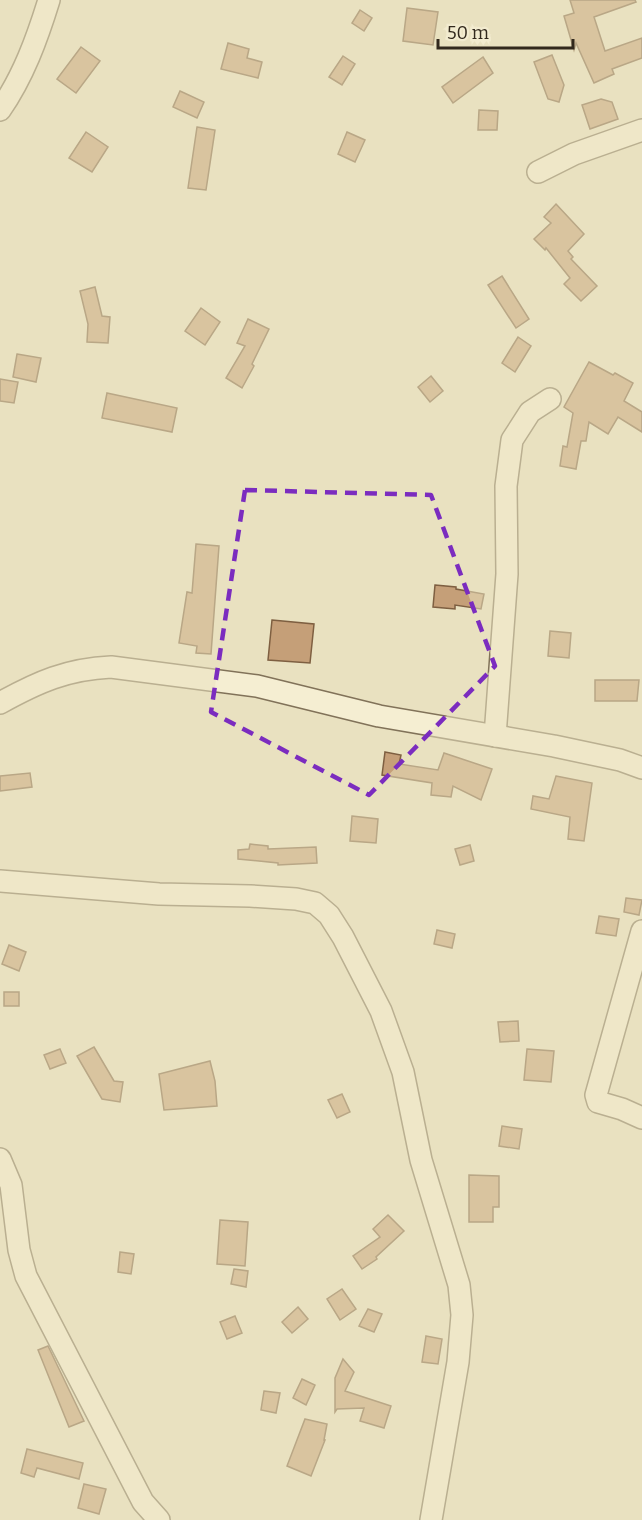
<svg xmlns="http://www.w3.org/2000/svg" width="642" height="1520" font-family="Bitter,serif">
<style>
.building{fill:#c59f78;stroke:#7e5f41;stroke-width:1.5}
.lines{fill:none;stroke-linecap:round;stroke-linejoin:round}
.street-casing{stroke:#817259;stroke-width:24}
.street{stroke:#f5eed2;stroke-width:21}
.marked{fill:none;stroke:#7b2cbf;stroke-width:4.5;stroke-dasharray:12 8;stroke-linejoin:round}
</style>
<rect width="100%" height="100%" fill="#e9e1c0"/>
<g class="building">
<polygon points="570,0 635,0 636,2 594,17 605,51 642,38 642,58 612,69 614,74 594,83 576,43 574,50 564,16 574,13"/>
<polygon points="407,8 438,12 433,45 403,41"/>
<polygon points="360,10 372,18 364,31 352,23"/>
<polygon points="228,43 249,49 247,58 262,62 258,78 221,69"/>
<polygon points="81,47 100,61 76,93 57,79"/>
<polygon points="552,55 564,85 559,102 548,99 534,62"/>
<polygon points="343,56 355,64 342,85 329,77"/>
<polygon points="483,57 493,73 453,103 442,87"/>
<polygon points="180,91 204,102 197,118 173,107"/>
<polygon points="601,99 612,102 618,119 590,129 582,105"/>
<polygon points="479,110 498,111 497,130 478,130"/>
<polygon points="197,127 215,130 206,190 188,188"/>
<polygon points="86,132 108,147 92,172 69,158"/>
<polygon points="347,132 365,140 355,162 338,154"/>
<polygon points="556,204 584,234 568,251 573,257 571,259 597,286 581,301 564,284 570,278 546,248 545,250 534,239 551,223 544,217"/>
<polygon points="502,276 529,319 516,328 488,285"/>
<polygon points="95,287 102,316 110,317 108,343 87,342 88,324 80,291"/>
<polygon points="201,308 220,322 205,345 185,331"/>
<polygon points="248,319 269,329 252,364 254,366 242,388 226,378 245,346 237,343"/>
<polygon points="518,337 531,346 515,372 502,363"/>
<polygon points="17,354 41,358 36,382 13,377"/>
<polygon points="589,362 613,375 615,373 633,383 624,401 642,412 642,432 618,417 608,434 589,422 586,441 581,441 576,469 560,466 563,446 567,447 573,413 564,407"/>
<polygon points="431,376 443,391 430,402 418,387"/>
<polygon points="0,379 18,382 14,403 0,401"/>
<polygon points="107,393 177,408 172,432 102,418"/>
<polygon points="196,544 219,546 211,654 196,653 197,646 179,643 187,592 192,593"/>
<polygon points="435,585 456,587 456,589 484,594 481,609 455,605 455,609 433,607"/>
<polygon points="272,620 314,624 310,663 268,660"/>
<polygon points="550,631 571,633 569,658 548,656"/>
<polygon points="595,680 639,680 637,701 595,701"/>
<polygon points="385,752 401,755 399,764 438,770 444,753 492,769 481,800 453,786 451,797 431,795 432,783 382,775"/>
<polygon points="30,773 32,787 0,791 0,776"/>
<polygon points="556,776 592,783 584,841 568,839 570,817 531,809 533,796 549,799"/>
<polygon points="352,816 378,819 376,843 350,841"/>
<polygon points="250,844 268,846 268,849 316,847 317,863 278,865 278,863 238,859 238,850 249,849"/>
<polygon points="470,845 474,861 460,865 455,849"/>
<polygon points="626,898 642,900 639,915 624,912"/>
<polygon points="599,916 619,919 616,936 596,933"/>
<polygon points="437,930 455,934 452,948 434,944"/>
<polygon points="9,945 26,952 19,971 2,964"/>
<rect x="4" y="992" width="15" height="14"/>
<polygon points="518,1021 519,1041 500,1042 498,1022"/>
<polygon points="94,1047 114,1081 123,1082 120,1102 102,1099 77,1056"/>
<polygon points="60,1049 66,1063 50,1069 44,1055"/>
<polygon points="527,1049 554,1051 551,1082 524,1080"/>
<polygon points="210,1061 215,1081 217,1106 164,1110 159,1074"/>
<polygon points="342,1094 350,1112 337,1118 328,1100"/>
<polygon points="502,1126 522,1129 519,1149 499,1146"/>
<polygon points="469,1175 499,1176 499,1207 493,1207 493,1222 469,1222"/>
<polygon points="388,1215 404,1231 376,1257 377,1259 362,1269 353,1256 380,1237 373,1229"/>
<polygon points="220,1220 248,1222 245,1266 217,1264"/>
<polygon points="120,1252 134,1254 131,1274 118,1272"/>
<polygon points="234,1269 248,1271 246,1287 231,1284"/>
<polygon points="342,1289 356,1309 340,1320 327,1299"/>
<polygon points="298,1307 308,1319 292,1333 282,1322"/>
<polygon points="368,1309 382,1314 374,1332 359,1326"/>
<polygon points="235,1316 242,1333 227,1339 220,1322"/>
<polygon points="426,1336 442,1339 438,1364 422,1362"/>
<polygon points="48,1346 84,1421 69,1427 38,1350"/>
<polygon points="343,1359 354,1372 345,1391 391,1406 384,1428 360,1421 364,1408 337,1409 335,1412 335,1378"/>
<polygon points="302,1379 315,1385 306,1405 293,1398"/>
<polygon points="264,1391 280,1393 276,1413 261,1410"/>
<polygon points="305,1419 327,1424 324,1440 325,1440 311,1476 287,1466"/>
<polygon points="27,1449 83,1463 79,1479 37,1468 34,1477 21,1473"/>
<polygon points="84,1484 106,1489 99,1514 78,1508"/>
</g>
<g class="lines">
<g class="street-casing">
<g id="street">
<path d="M0 110C23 77 37 39 49 0"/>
<polyline points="538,172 574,154 642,130"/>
<path d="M0 703C38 682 67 669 111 667L257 686 379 716 554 746 620 760 642 768"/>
<polyline points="495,736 507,574 506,486 512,440 530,412 550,399"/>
<polyline points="0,881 159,894 250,896 296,899 315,903 329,915 343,937 381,1011 403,1072 421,1160 459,1285 462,1315 458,1362 431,1520"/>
<polyline points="642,931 596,1095 598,1102 622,1109 642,1118"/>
<polyline points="0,1159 11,1185 19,1250 26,1276 143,1502 159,1520"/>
</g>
</g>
<use href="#street" class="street"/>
</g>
<path d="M0 0H642V1520H0ZM245 490 431 495 495 666 369 795 211 712Z" fill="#e9e1c0" fill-opacity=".55" fill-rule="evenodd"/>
<path class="marked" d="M245 490 431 495 495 666 369 795 211 712Z"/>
<path d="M438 39v9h135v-9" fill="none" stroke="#32291d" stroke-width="3"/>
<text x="447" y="39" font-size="18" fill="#32291d" stroke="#f2ebcf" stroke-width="4.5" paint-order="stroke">50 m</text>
</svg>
